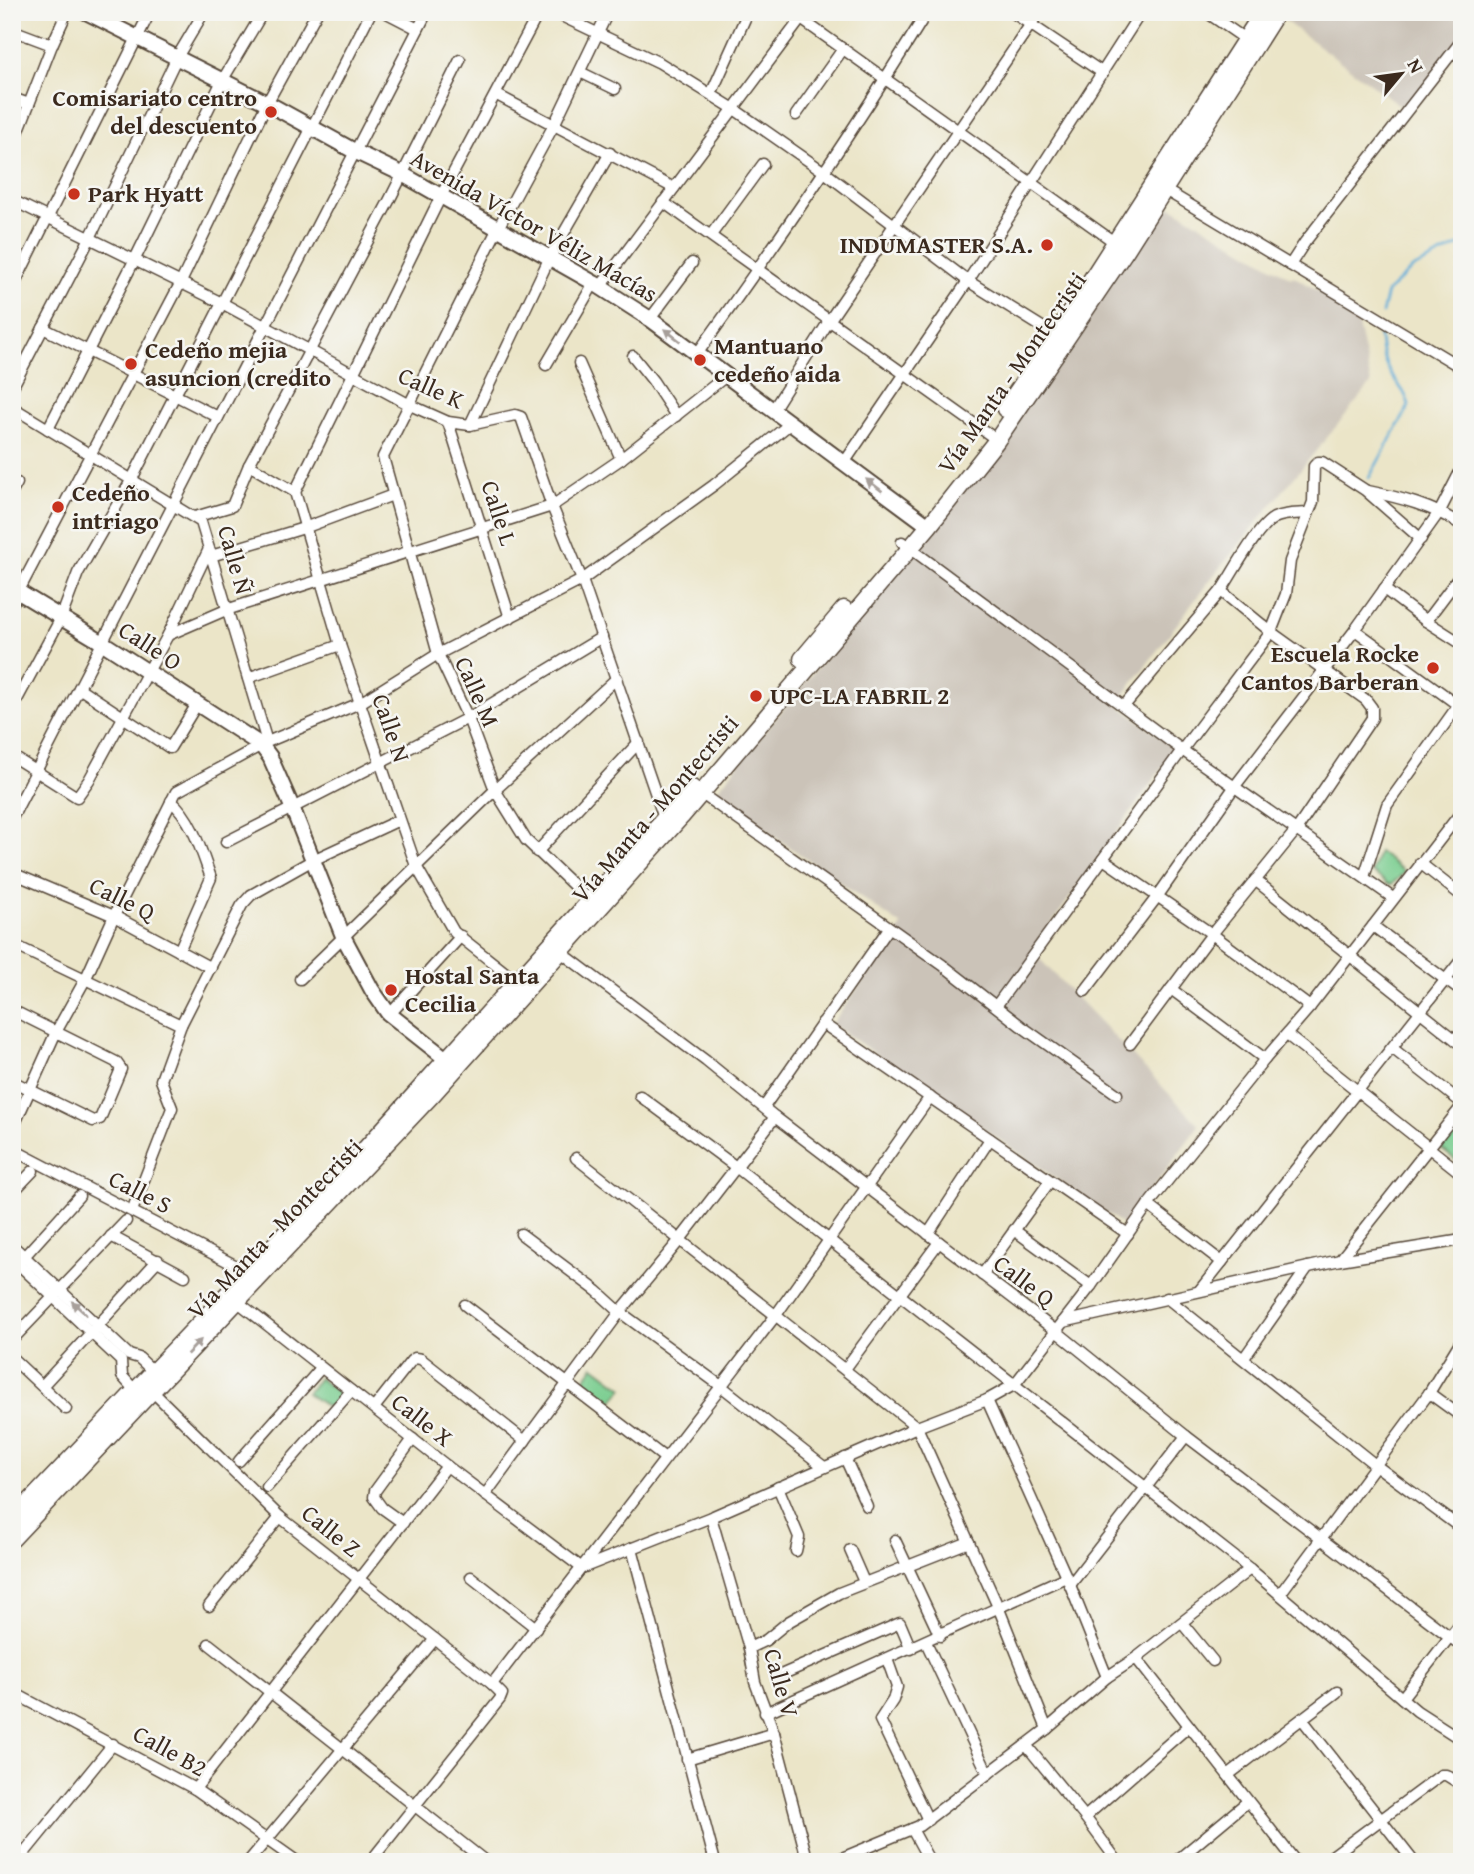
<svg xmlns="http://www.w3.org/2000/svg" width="1474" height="1874" font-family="'Gentium Book Plus',serif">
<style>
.industrial{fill:#cbc3b8}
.green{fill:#7bce91;stroke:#5b7c58;stroke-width:2}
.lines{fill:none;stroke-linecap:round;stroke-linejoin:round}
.stream{stroke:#60aeda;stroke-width:2.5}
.street-casing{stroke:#554638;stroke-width:13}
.secondary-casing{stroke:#554638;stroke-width:18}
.primary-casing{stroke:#554638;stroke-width:19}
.street{stroke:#fff;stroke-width:10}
.secondary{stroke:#fff;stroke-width:14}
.primary{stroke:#fff;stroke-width:16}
.oneway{fill:#a79f9a}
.poi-dot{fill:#c8321e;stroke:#f6f6f2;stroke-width:2.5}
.labels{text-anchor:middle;stroke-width:5;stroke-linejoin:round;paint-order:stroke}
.poi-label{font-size:24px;font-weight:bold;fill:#3b2a1e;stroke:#f6f6f2;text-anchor:start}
.street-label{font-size:24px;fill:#3b2a1e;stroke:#f6f6f2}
</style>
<rect width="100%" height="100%" fill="#f6f6f2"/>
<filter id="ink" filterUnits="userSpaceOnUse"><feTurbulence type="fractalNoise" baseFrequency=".0143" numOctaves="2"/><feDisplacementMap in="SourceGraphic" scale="14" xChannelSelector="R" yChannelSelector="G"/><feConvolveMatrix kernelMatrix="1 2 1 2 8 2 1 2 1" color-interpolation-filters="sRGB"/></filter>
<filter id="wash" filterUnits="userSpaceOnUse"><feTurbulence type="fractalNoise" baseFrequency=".00686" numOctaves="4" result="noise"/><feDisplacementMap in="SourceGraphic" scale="28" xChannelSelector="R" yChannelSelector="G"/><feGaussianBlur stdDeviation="1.57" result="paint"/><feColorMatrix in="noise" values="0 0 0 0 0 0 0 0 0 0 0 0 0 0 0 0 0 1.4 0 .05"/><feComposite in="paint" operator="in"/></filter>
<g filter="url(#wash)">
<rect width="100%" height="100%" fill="#ebe5c8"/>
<g class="industrial">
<polygon points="1281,12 1462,12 1462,38 1405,109 1278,16"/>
<polygon points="1165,203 1291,278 1293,276 1336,301 1334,303 1356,316 1371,384 1213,576 1117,704 1176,748 1032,951 1199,1125 1125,1226 832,1024 902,926 714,794 918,544"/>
</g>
<g class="green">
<polygon points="1379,852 1405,872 1392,884 1388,884 1372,872"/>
<polygon points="1462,1118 1462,1160 1459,1163 1439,1147"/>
<polygon points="594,1366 623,1388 611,1403 583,1381"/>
<polygon points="319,1378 342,1396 331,1410 307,1393"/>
</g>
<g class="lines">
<g class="stream">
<polyline points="1382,313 1387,292 1412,269 1462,244"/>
<path d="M1369 478 1409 406C1407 394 1399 386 1392 376 1383 361 1379 344 1380 327"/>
</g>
</g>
</g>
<g filter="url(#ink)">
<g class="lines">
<g class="street-casing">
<g id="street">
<polyline points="385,12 418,29"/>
<polyline points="553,12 660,63 734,109 823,171 968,281 1058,337"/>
<polyline points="1012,12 1103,73"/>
<polyline points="1206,12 1248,41"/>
<polyline points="801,19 1117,244"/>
<polyline points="12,30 52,45"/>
<polyline points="580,72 615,89"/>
<polyline points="711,94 748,12"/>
<polyline points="497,95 674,188"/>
<polyline points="12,98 29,104"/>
<polyline points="796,115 843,49"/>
<polyline points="12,148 52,45 67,12"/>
<polyline points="1160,187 1462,368"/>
<polyline points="12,200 222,303 410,405 448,422 470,425 515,415 521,417 552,506 582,580 665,821"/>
<polyline points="663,202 997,440"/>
<polyline points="711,235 763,164"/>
<polyline points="1290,265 1305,242 1462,40"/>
<polyline points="600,287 806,12"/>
<polyline points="12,289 150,12"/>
<polyline points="650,319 692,263"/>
<polyline points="43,328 218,417"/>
<path d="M697 354C777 243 855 129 927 12"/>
<polyline points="633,356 653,381 676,416"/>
<polyline points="579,363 621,459"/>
<polyline points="546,365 594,283"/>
<polyline points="12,388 90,238 176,59 204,12"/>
<polyline points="12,407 201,522 267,742"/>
<polyline points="773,410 829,321 1039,12"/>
<polyline points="448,422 510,618"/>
<polyline points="470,425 550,257 610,153"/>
<polyline points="48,429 138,253 222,81 263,12"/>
<polyline points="844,463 968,281 1141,12"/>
<polyline points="249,465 295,492 340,645 416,866 454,932 521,985"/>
<path d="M1368 491C1402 498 1432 506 1462 525"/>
<polyline points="12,492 17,483"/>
<polyline points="295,492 441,196 539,12"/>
<polyline points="195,517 232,506 249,465 390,199 460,60"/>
<polyline points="902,542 1182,750 1393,898"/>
<polyline points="211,556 304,528 393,495"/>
<polyline points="1384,589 1426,621 1462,644"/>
<polyline points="12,604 180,284 267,103 317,12"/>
<polyline points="1426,621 1462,573"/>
<polyline points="1355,630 1458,705"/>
<polyline points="168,635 226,610 552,506 621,459 726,376"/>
<polyline points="248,678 340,645"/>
<polyline points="79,688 170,748 197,704"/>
<polyline points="1124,706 1221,591"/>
<polyline points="12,709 61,618 78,573 132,479 371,12"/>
<polyline points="12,756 77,797 89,780 168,635 209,549"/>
<polyline points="699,792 944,966 1021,1026 1117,1094"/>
<path d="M171 801C192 818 202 853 211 878L179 951"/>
<polyline points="12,818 427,12"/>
<polyline points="226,842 468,718 602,637"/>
<polyline points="537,852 639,742"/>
<polyline points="1103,859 1212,934 1310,1007"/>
<polyline points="1420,863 1462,896"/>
<polyline points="12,875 15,874 114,916 211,968"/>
<polyline points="1364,877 1387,805 1462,700"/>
<polyline points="1255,880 1462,1045"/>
<polyline points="592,903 526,840 495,790 468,718 438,654 383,457 498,228 554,125 608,12"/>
<polyline points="1373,926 1462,992"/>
<polyline points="12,944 181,1025"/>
<polyline points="558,950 706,1061 775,1117 1056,1331 1186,1436 1462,1646"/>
<polyline points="300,979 495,790 617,678"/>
<polyline points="1171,989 1265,1059"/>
<polyline points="1085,991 1157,897 1235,786 1355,630 1440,511 1462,468"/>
<polyline points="996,1006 1182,750 1271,632 1286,594 1290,561 1313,502 1314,466 1318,462 1322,462 1365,490 1421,539"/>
<polyline points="12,1010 116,1062 121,1069 100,1119 93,1121 12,1081"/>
<polyline points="390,1014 461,936"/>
<polyline points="822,1023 1128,1234"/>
<polyline points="1287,1035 1462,1174"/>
<path d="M1130 1044 1212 934 1297 829 1372 718V708L1366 700 1271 632 1221 591C1233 573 1257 527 1274 518 1285 513 1297 514 1308 513"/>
<polyline points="1392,1048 1462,1103"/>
<polyline points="640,1096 736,1167 1250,1569 1417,1711 1462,1740"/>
<polyline points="764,1107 889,928"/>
<polyline points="12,1130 56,1032 86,978 114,916 176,792 267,742 360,703 438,654 582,580 714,485 791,423"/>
<polyline points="12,1149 248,1272"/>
<polyline points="576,1158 917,1427 999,1609 1047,1729"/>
<polyline points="12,1193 33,1171"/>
<polyline points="1148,1205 1222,1262"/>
<polyline points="132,1211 172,1108 161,1080 181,1025 242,905 251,895 313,860 399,820"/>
<polyline points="1014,1230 1091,1286"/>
<polyline points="521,1234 597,1291 620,1312 721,1386 824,1467"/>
<polyline points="928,1234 990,1139"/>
<polyline points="111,1236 185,1276"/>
<polyline points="12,1245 129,1355 139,1358 157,1375"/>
<polyline points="12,1258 121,1361 122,1376 138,1394"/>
<polyline points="1340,1260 1462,1106"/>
<polyline points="12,1270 79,1196"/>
<polyline points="982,1275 1050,1181"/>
<polyline points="1199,1291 1462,959"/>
<polyline points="1167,1298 1374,1464 1462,1529"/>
<polyline points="238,1302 447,1466 582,1568 711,1517 917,1427 987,1400 1014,1385 1091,1286 1148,1205 1265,1059 1310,1007 1462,811"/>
<polyline points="465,1305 665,1458"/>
<polyline points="1063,1322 1340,1260 1462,1240"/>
<polyline points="12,1340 126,1221"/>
<polyline points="12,1358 66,1409"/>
<polyline points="1244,1358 1308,1267"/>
<polyline points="845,1369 939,1242"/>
<polyline points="43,1385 158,1260"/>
<polyline points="149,1388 280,1517 492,1684 502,1694 500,1699 370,1862"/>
<polyline points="1429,1393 1462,1417"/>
<polyline points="987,1400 1070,1585 1107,1677"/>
<polyline points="374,1408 411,1361 415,1358 421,1359 525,1441"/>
<polyline points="845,1458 867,1506"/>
<polyline points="239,1461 321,1368"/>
<polyline points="267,1487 351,1391"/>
<polyline points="778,1487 799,1537 796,1551"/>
<polyline points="485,1495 620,1312 679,1241 775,1117"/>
<polyline points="711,1517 749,1648 755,1682 774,1733 808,1862"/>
<polyline points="403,1523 382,1508 374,1497 375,1491 413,1439"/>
<polyline points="895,1540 940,1636"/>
<polyline points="632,1548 715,1862"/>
<polyline points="850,1550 864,1582"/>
<polyline points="471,1577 536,1628"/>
<polyline points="1070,1585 1186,1436"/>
<polyline points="1280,1594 1429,1393 1462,1339"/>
<polyline points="209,1606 280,1517"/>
<polyline points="1182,1623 1213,1661"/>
<polyline points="926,1642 988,1774"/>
<polyline points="209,1644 485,1861"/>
<polyline points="749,1648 766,1640 788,1622 839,1593 969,1542"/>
<polyline points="1136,1658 1296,1862"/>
<polyline points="887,1659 897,1687 893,1700 880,1720 928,1820"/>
<polyline points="783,1674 900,1623 911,1649"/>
<polyline points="492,1684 776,1315 930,1097"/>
<polyline points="12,1692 195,1789 298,1862"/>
<polyline points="1402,1698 1462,1621"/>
<polyline points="765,1713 1066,1577"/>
<polyline points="1302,1719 1414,1862"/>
<polyline points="1026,1745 1085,1817 1118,1862"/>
<polyline points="687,1759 774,1733"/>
<polyline points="1228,1775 1337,1692"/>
<polyline points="195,1789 447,1466"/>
<polyline points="1085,1817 1189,1726"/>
<polyline points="912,1829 930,1862"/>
<polyline points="17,1862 113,1744"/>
<polyline points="248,1862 435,1639"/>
<polyline points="832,1862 919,1826 1047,1729 1107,1677 1136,1658 1250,1569"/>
<polyline points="1175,1862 1247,1802"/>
<polyline points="1324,1862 1441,1775 1446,1775 1462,1785"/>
</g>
</g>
<g class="secondary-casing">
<g id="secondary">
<polyline points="86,12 267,103 356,152 402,174 594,283 650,319 929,526"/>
<polyline points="12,588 103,643 261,745 270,757 292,807 343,936 372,990 388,1013 455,1066"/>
</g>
</g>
<g class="primary-casing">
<g id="primary">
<polyline points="1005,409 1055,336 1263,12"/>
<polyline points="802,659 844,609"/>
<polyline points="12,1520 358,1157 692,788"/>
<polyline points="12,1539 433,1094 681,817 929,526 997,440 1064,342 1126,250 1277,12"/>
</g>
</g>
<use href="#street" class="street"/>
<use href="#secondary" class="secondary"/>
<use href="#primary" class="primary"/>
</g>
<defs><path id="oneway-solid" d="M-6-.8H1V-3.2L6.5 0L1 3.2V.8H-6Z" transform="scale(1.75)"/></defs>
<g class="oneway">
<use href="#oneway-solid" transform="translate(672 335) rotate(-143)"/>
<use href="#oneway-solid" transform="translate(874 485) rotate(-143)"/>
<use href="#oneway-solid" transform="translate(79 1308) rotate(-137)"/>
<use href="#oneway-solid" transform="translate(194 1347) rotate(-46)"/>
</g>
</g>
<g class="poi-dot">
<circle cx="271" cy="112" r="7"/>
<circle cx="74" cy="194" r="7"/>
<circle cx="1047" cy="245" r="7"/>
<circle cx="700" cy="360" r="7"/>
<circle cx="131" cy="364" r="7"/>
<circle cx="58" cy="507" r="7"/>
<circle cx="1433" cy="668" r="7"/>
<circle cx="756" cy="696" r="7"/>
<circle cx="391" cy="990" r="7"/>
</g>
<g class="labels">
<g class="poi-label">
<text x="257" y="106" text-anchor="end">Comisariato centro<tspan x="257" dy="28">del descuento</tspan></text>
<text x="88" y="202">Park Hyatt</text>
<text x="1033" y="253" text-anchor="end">INDUMASTER S.A.</text>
<text x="714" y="354">Mantuano<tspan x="714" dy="28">cedeño aida</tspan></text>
<text x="145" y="358">Cedeño mejia<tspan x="145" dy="28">asuncion (credito</tspan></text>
<text x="72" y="501">Cedeño<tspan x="72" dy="28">intriago</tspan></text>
<text x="1419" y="662" text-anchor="end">Escuela Rocke<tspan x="1419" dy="28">Cantos Barberan</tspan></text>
<text x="770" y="704">UPC-LA FABRIL 2</text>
<text x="405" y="984">Hostal Santa<tspan x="405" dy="28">Cecilia</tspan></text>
</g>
<g class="street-label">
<text transform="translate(534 226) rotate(30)" y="8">Avenida Víctor Véliz Macías</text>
<text transform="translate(1012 373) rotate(-55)" y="8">Vía Manta - Montecristi</text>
<text transform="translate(431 388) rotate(24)" y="8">Calle K</text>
<text transform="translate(499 513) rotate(72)" y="8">Calle L</text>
<text transform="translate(235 560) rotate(74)" y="8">Calle Ñ</text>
<text transform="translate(150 646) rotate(33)" y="8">Calle O</text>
<text transform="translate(477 692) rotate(66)" y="8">Calle M</text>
<text transform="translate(391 728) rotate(71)" y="8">Calle N</text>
<text transform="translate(655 809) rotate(-49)" y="8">Vía Manta - Montecristi</text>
<text transform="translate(122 899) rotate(26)" y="8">Calle Q</text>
<text transform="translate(140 1192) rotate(27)" y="8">Calle S</text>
<text transform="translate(275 1229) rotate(-46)" y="8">Vía Manta - Montecristi</text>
<text transform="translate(1024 1281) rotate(37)" y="8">Calle Q</text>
<text transform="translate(422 1420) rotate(38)" y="8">Calle X</text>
<text transform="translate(331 1531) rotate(39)" y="8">Calle Z</text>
<text transform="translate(781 1683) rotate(74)" y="8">Calle V</text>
<text transform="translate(170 1751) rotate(29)" y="8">Calle B2</text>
</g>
</g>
<rect width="1474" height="1874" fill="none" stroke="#f6f6f2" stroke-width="42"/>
<g transform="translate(1401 74) rotate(61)" stroke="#f6f6f2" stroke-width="5" paint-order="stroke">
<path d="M0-5L12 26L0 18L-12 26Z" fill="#3b2a1e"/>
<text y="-10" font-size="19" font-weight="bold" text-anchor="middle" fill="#3b2a1e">N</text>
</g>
</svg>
